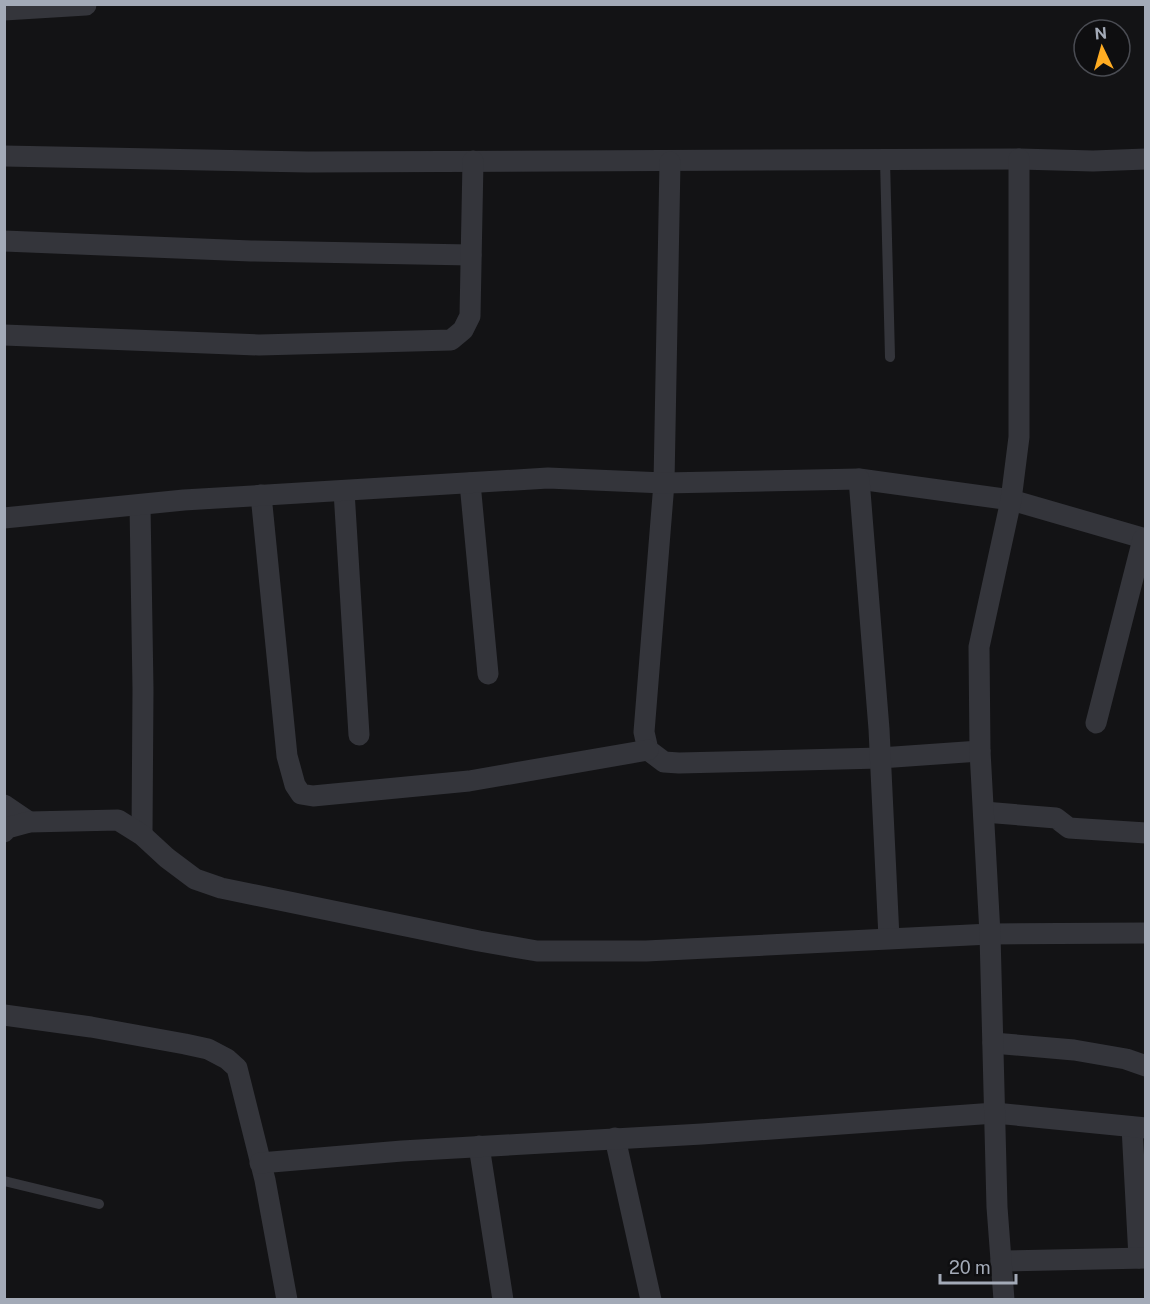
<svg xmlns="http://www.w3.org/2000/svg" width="1150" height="1304" font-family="'Public Sans',sans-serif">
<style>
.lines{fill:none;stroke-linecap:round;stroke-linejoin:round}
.service{stroke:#34353b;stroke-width:10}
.minor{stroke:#34353b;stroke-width:21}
</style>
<rect width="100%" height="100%" fill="#131315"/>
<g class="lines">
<g class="service">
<polyline points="885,160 890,357"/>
<polyline points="4,1181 99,1204"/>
</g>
<g class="minor">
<polyline points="4,10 86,5"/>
<polyline points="4,156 308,162 1019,159 1093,161 1146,159"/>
<polyline points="670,162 664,483 644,732 648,750 664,762 679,763 880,758 980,751"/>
<polyline points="4,241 251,251 471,255"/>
<polyline points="4,335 259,345 451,340 463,330 470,316 473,161"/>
<polyline points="859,479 1011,500 1146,539"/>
<polyline points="470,483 488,674"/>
<polyline points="344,491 359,735"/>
<polyline points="261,495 287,756 295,785 301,794 313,796 469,781 648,750"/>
<polyline points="140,505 143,689 142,835"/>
<polyline points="4,518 184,500 548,478 664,483 859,479 879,729 889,938"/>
<polyline points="1096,723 1143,539"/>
<polyline points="4,805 29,822"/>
<polyline points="984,812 1056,818 1069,828 1146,833"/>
<polyline points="4,832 7,828 29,822 118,820 142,835 167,858 195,879 221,888 479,941 537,951 646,951 990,934 1146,933"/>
<polyline points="4,1015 91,1027 185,1044 208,1049 227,1059 237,1068 265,1180 287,1300"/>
<polyline points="993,1043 1074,1050 1126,1059 1146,1066"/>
<polyline points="1132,1127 1139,1258"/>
<polyline points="615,1138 651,1300"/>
<polyline points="479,1146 503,1300"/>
<polyline points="260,1163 402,1151 702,1134 995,1113 1146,1128"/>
<polyline points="1001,1261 1146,1258"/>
<polyline points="1004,1300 997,1207 990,934 980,751 979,647 1011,500 1019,437 1019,159"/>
</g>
</g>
<rect width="1150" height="1304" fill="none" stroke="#a3aab7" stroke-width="12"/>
<g transform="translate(1102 48) rotate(355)"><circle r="28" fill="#0e0e10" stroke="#4a4c53" stroke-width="1.5"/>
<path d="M0-4.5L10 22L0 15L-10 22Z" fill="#ffac22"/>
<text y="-9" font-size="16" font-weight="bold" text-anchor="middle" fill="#a3aab7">N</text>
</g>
<path d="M940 1274v9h76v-9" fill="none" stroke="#a3aab7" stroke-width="3"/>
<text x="949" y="1274" font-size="18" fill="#a3aab7" stroke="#0e0e10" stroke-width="4.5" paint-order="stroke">20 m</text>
</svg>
